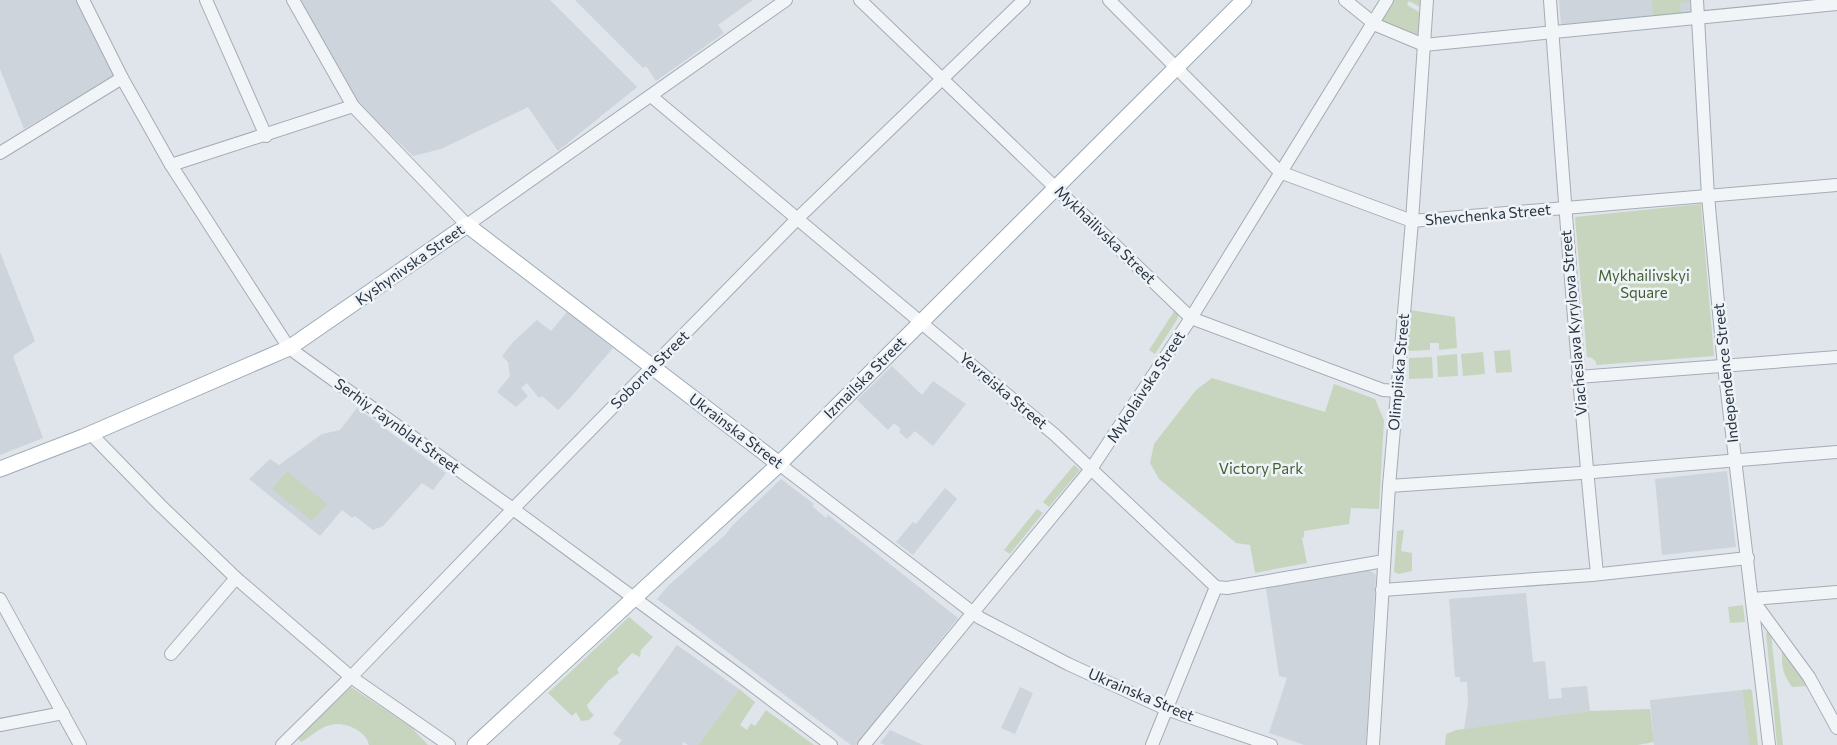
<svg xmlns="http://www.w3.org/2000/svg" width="1837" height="745" font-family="Commissioner,sans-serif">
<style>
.built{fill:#cdd4dc}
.green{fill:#c7d5bf}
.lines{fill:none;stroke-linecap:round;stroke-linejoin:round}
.minor-casing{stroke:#a4acb5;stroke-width:14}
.major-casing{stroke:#9dabb7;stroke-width:17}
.minor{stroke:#f2f5f8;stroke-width:12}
.major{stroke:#fff;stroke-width:15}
.labels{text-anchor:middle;stroke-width:5;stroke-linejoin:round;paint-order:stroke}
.street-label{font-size:15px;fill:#263443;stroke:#eff3f7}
.park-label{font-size:15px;fill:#416032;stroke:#eff3f7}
</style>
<rect width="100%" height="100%" fill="#dfe5ea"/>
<g class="built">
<polygon points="0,0 77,0 115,75 24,129 0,69"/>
<polygon points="299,0 550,0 637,87 558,151 528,107 441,149 413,156 365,110 353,94"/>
<polygon points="575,0 753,0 718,25 724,33 656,81 646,66 643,68"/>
<polygon points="1559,0 1690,0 1691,13 1561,25"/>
<polygon points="0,252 35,341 13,356 43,438 0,455"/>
<polygon points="567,312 613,348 570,398 558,410 542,396 539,398 527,383 521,388 528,396 516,407 497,392 510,376 508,362 502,356 514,341 537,320 551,331"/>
<polygon points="892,366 922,395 933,381 966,404 933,446 915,431 907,439 899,432 901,429 894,423 888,430 857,400"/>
<polygon points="357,408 446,473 433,490 422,483 383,526 373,530 355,516 352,518 342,510 320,536 249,479 270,459 279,465 322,434 340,430"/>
<polygon points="1727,471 1736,547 1662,555 1655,479"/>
<polygon points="781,479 814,504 812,506 826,518 828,515 958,618 856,745 851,745 657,599 668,586 725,535 733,525"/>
<polygon points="945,488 957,499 913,555 896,542 913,522 916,524"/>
<polygon points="1369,570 1376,575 1366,745 1304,745 1269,733 1287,678 1279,676 1266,588"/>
<polygon points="1526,593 1533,662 1545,661 1549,699 1562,698 1561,688 1587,686 1590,711 1464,729 1468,703 1467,682 1460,682 1460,677 1455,677 1449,599"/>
<polygon points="677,645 739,689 698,745 688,745 684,742 682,745 618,745 622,740 613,734"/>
<polygon points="1020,687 1033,693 1015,734 1001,728"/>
<polygon points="1742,690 1749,745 1654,745 1650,700"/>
<polygon points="890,730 923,745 885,745 880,743"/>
</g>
<g class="green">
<polygon points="1394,0 1422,0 1422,8 1409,1 1407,5 1421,13 1419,38 1381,21"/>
<polygon points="1652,0 1690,0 1690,2 1680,3 1681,14 1653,16"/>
<polygon points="1701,204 1714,356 1596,365 1596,362 1592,358 1587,357 1575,217"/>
<polygon points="1175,310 1178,314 1178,318 1155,354 1149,350"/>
<polygon points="1410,310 1455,317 1457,348 1439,350 1439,343 1430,343 1430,350 1408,351"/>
<polygon points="1510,350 1512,372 1496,373 1494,351"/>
<polygon points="1483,352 1485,374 1463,376 1461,354"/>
<polygon points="1457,354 1458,376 1438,377 1437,356"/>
<polygon points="1432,357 1433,378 1409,379 1409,358"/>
<polygon points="1212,378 1325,412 1334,384 1375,399 1384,420 1379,509 1351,508 1349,524 1304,531 1304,537 1302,538 1307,563 1255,573 1250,545 1236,543 1159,479 1150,463 1154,444 1196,390"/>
<polygon points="1074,465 1080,470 1049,507 1043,502"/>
<polygon points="287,471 327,504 312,521 272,489"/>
<polygon points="1037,509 1043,513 1010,554 1004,550"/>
<polygon points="1404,530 1401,551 1412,553 1412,571 1399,574 1394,572 1397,531"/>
<polygon points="1743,605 1745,622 1730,623 1728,607"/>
<polygon points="629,617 653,637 641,650 640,657 632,653 617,669 619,673 609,680 587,705 589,710 594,715 589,720 581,721 576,712 572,716 548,693"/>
<polygon points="1768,631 1771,634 1783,745 1777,745 1766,633"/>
<path d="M1782 651H1786L1808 686 1792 687C1782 673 1782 667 1782 651Z"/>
<path d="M351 687 411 727 428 745H369C366 731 345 721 330 725 321 727 310 737 301 742L298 738Z"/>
<polygon points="739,689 755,702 740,725 747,730 751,723 755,726 766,710 814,745 698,745"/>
<polygon points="1750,689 1752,691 1758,745 1749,745 1742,690"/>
<polygon points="1650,709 1654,742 1638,745 1445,745 1446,734 1456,730 1590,711"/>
</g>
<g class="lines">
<g class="minor-casing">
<g id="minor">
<polyline points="83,0 122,78 171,165 289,348 513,509 740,676 831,745"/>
<polyline points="206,0 266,136"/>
<polyline points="293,0 353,106 467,225 786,0"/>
<polyline points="860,0 1191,318 1383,390 1397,391"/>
<polyline points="1109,0 1277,169 1285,174 1412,221 1837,185"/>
<polyline points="1345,0 1376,25 1424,45 1837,4"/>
<path d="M1550 0C1564 192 1578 383 1597 574"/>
<polyline points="1697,0 1708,196 1724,366 1769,745"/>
<polyline points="651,96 1055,435 1216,587 1227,588 1384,561"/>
<polyline points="0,153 122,78"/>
<polyline points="171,165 353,106"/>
<polyline points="1578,377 1837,357"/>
<polyline points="91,434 160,505 236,578 351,677 449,745"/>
<polyline points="779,464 980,618 1068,664 1166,709 1271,745"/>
<polyline points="1389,486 1581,473 1837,452"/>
<polyline points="1382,590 1592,575 1748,558"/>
<polyline points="1837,592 1752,599 1809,677 1837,728"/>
<polyline points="0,599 80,745"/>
<polyline points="171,654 236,578"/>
<polyline points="0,725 63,713"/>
<polyline points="282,745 351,677 513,509 798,218 1024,0"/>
<polyline points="864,745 1091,469 1191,318 1387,0"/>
<polyline points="1152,745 1216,587"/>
<polyline points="1373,745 1389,486 1412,221 1427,0"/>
</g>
</g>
<g class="major-casing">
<g id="major">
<polyline points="0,469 83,437 289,348 467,225 779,464"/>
<polyline points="475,745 775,468 1244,0"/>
</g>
</g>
<use href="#minor" class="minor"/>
<use href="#major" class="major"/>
</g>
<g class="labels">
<g class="street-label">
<text transform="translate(1488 215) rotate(-5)" y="5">Shevchenka Street</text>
<text transform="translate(1105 235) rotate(44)" y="5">Mykhailivska Street</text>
<text transform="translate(410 265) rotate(-35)" y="5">Kyshynivska Street</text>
<text transform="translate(1574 323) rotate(-95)" y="5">Viacheslava Kyrylova Street</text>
<text transform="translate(650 370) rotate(-45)" y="5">Soborna Street</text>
<text transform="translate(1399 372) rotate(-85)" y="5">Olimpiiska Street</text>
<text transform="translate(1726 373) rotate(-96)" y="5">Independence Street</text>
<text transform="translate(865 378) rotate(-45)" y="5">Izmailska Street</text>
<text transform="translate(1146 387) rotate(-57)" y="5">Mykolaivska Street</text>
<text transform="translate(1003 391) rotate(40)" y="5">Yevreiska Street</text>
<text transform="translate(397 426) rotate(36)" y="5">Serhiy Faynblat Street</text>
<text transform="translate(736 431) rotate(37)" y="5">Ukrainska Street</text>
<text transform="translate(1141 695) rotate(23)" y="5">Ukrainska Street</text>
</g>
<g class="park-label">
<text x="1644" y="281">Mykhailivskyi<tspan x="1644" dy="17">Square</tspan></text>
<text x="1261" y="474">Victory Park</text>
</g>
</g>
</svg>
